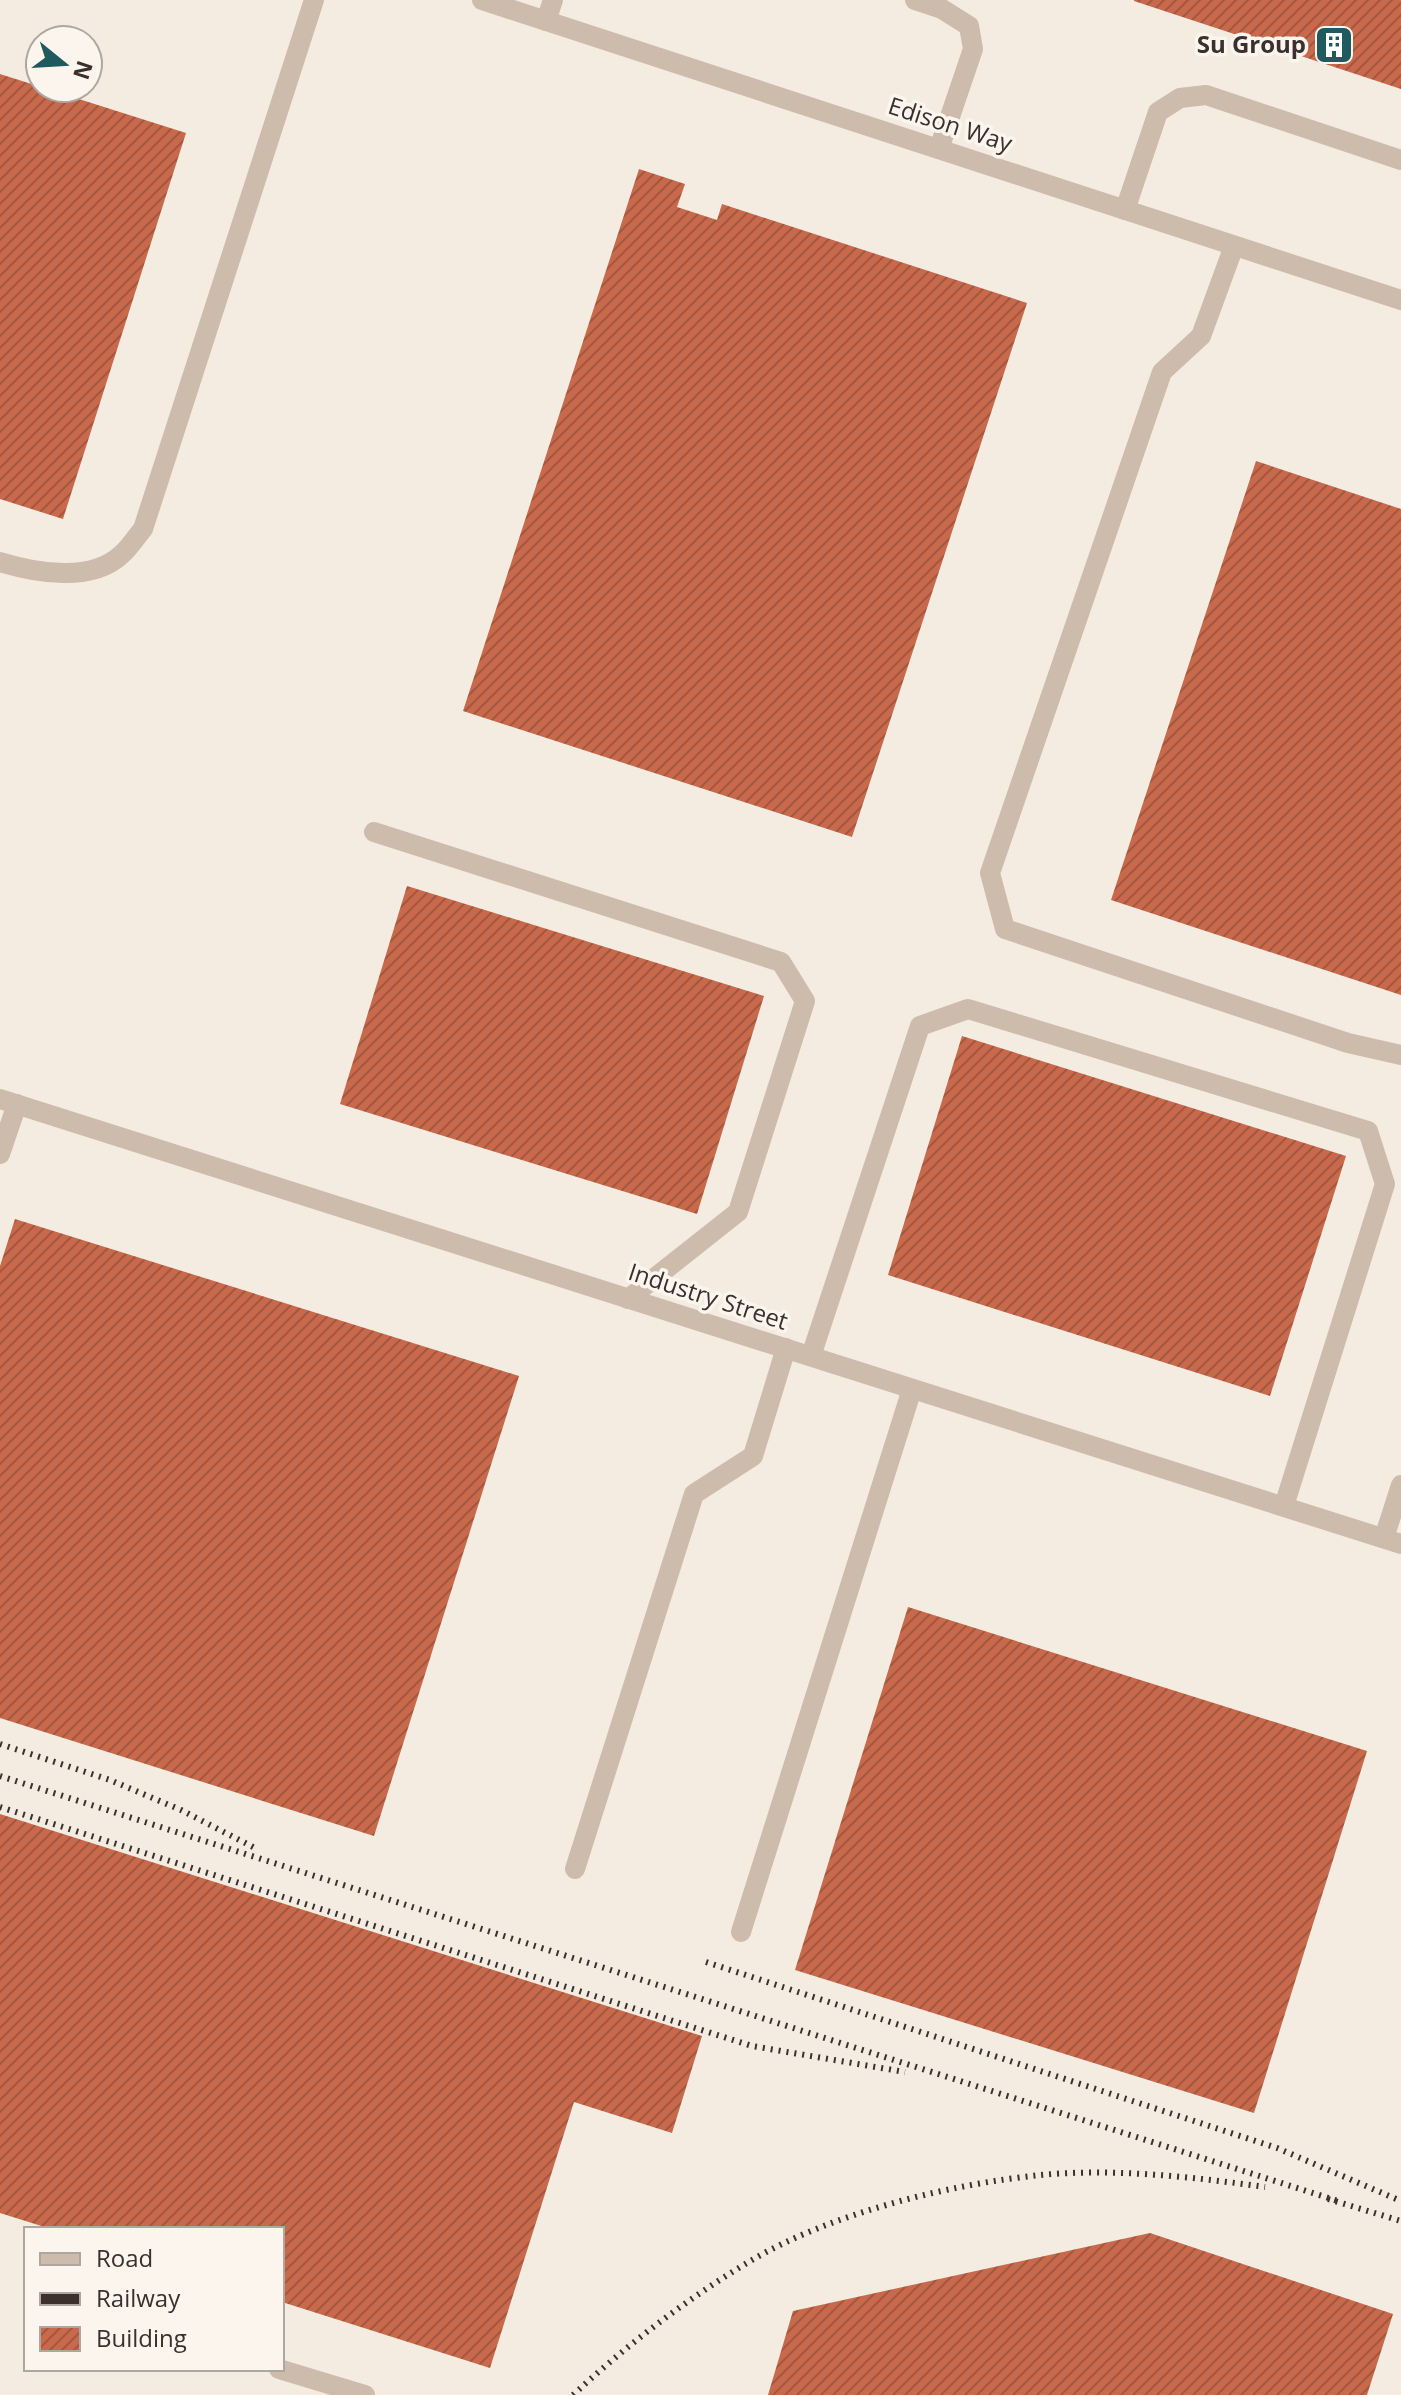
<svg xmlns="http://www.w3.org/2000/svg" width="1401" height="2395" font-family="'Open Sans',sans-serif">
<style>
.building{fill:url(#building-hatch)}
.lines{fill:none;stroke-linecap:round;stroke-linejoin:round}
.service{stroke:#cdbbac;stroke-width:20}
.minor{stroke:#cdbbac;stroke-width:20}
.rail{stroke:#3b302b;stroke-width:6;stroke-dasharray:2 6;stroke-linecap:butt}
.labels{text-anchor:middle;stroke-width:7;stroke-linejoin:round;paint-order:stroke}
.poi-label{font-size:24px;font-weight:bold;fill:#3b302b;stroke:#fbf5ee;text-anchor:end}
.street-label{font-size:24px;fill:#3b302b;stroke:#fbf5ee}
</style>
<defs>
<pattern id="building-hatch" width="6" height="6" patternUnits="userSpaceOnUse" patternTransform="scale(2)"><rect width="6" height="6" fill="#c8694b"/><path d="M-1 1l2-2M0 6l6-6M5 7l2-2" fill="none" stroke="#a4573f"/></pattern>
</defs>
<rect width="100%" height="100%" fill="#f4ebe1"/>
<g class="building">
<polygon points="1134,0 1401,0 1401,89 1134,1"/>
<polygon points="0,74 186,133 63,519 0,499"/>
<polygon points="639,169 685,184 677,207 717,220 722,204 1027,303 852,837 463,711"/>
<polygon points="1256,461 1401,509 1401,995 1111,900"/>
<polygon points="407,886 764,996 697,1214 340,1104"/>
<polygon points="962,1036 1346,1156 1270,1396 888,1275"/>
<polygon points="15,1219 519,1376 374,1836 0,1718 0,1266"/>
<polygon points="908,1607 1367,1751 1254,2113 795,1970"/>
<polygon points="0,1814 702,2036 672,2133 574,2102 490,2368 282,2302 282,2229 51,2229 0,2213"/>
<polygon points="1150,2233 1393,2314 1367,2395 768,2395 793,2311"/>
</g>
<g class="lines">
<g class="service">
<polyline points="915,0 942,9 969,26 973,49 939,149"/>
<polyline points="546,21 553,0"/>
<polyline points="1125,210 1158,112 1180,98 1206,95 1401,160"/>
<polyline points="1234,246 1201,336 1162,372 990,873 1005,929 1348,1043 1401,1055"/>
<path d="M0 562C36 573 92 583 122 554 130 547 136 537 143 529L314 0"/>
<polyline points="374,832 781,962 805,1001 738,1212 628,1299"/>
<polyline points="0,1154 17,1104"/>
<polyline points="811,1356 920,1026 968,1009 1368,1131 1385,1184 1284,1506"/>
<polyline points="1384,1538 1401,1485"/>
<polyline points="575,1869 694,1494 753,1456 786,1348"/>
<polyline points="741,1932 912,1389"/>
<polyline points="279,2369 365,2395"/>
</g>
<g class="minor">
<polyline points="482,0 1401,300"/>
<polyline points="0,1099 1401,1544"/>
</g>
<g class="rail">
<polyline points="0,1744 110,1780 181,1810 255,1848"/>
<polyline points="0,1776 1338,2201"/>
<polyline points="0,1807 752,2046 905,2072"/>
<polyline points="706,1962 1277,2148 1401,2201"/>
<polyline points="1328,2199 1401,2221"/>
<path d="M573 2395C628 2344 688 2298 752 2260 832 2213 950 2184 1041 2175 1113 2168 1194 2177 1265 2187"/>
</g>
</g>
<defs>
<g id="building-square" transform="scale(2)"><rect x="-9" y="-9" width="18" height="18" rx="4" fill="#1f5a5e" stroke="#fbf5ee"/><path d="M-4-6H4V6H1V3H-1V6H-4ZM-2.5-4.3h1.7v1.8h-1.7ZM.8-4.3h1.7v1.8H.8ZM-2.5-1h1.7V.8h-1.7ZM.8-1h1.7V.8H.8Z" fill="#fff"/></g>
</defs>
<g fill-rule="evenodd">
<use href="#building-square" x="1334" y="45"/>
</g>
<g class="labels">
<g class="poi-label">
<text x="1306" y="53">Su Group</text>
</g>
<g class="street-label">
<text transform="translate(950 125) rotate(18)" y="8">Edison Way</text>
<text transform="translate(708 1297) rotate(18)" y="8">Industry Street</text>
</g>
</g>
<rect x="24" y="2227" width="260" height="144" fill="#fbf5ee" stroke="#aea6a0" stroke-width="2"/>
<rect x="40" y="2253" width="40" height="12" fill="#cdbbac" stroke="#aea6a0" stroke-width="2"/>
<text x="96" y="2267" font-size="24" fill="#3b302b">Road</text>
<rect x="40" y="2293" width="40" height="12" fill="#3b302b" stroke="#aea6a0" stroke-width="2"/>
<text x="96" y="2307" font-size="24" fill="#3b302b">Railway</text>
<rect x="40" y="2327" width="40" height="24" fill="url(#building-hatch)" stroke="#aea6a0" stroke-width="2"/>
<text x="96" y="2347" font-size="24" fill="#3b302b">Building</text>
<g transform="translate(64 64) rotate(108)"><circle r="38" fill="#fbf5ee" stroke="#aea6a0" stroke-width="2"/>
<path d="M0-6L14 30L0 20L-14 30Z" fill="#1f5a5e"/>
<text y="-12" font-size="22" font-weight="bold" text-anchor="middle" fill="#3b302b">N</text>
</g>
</svg>
